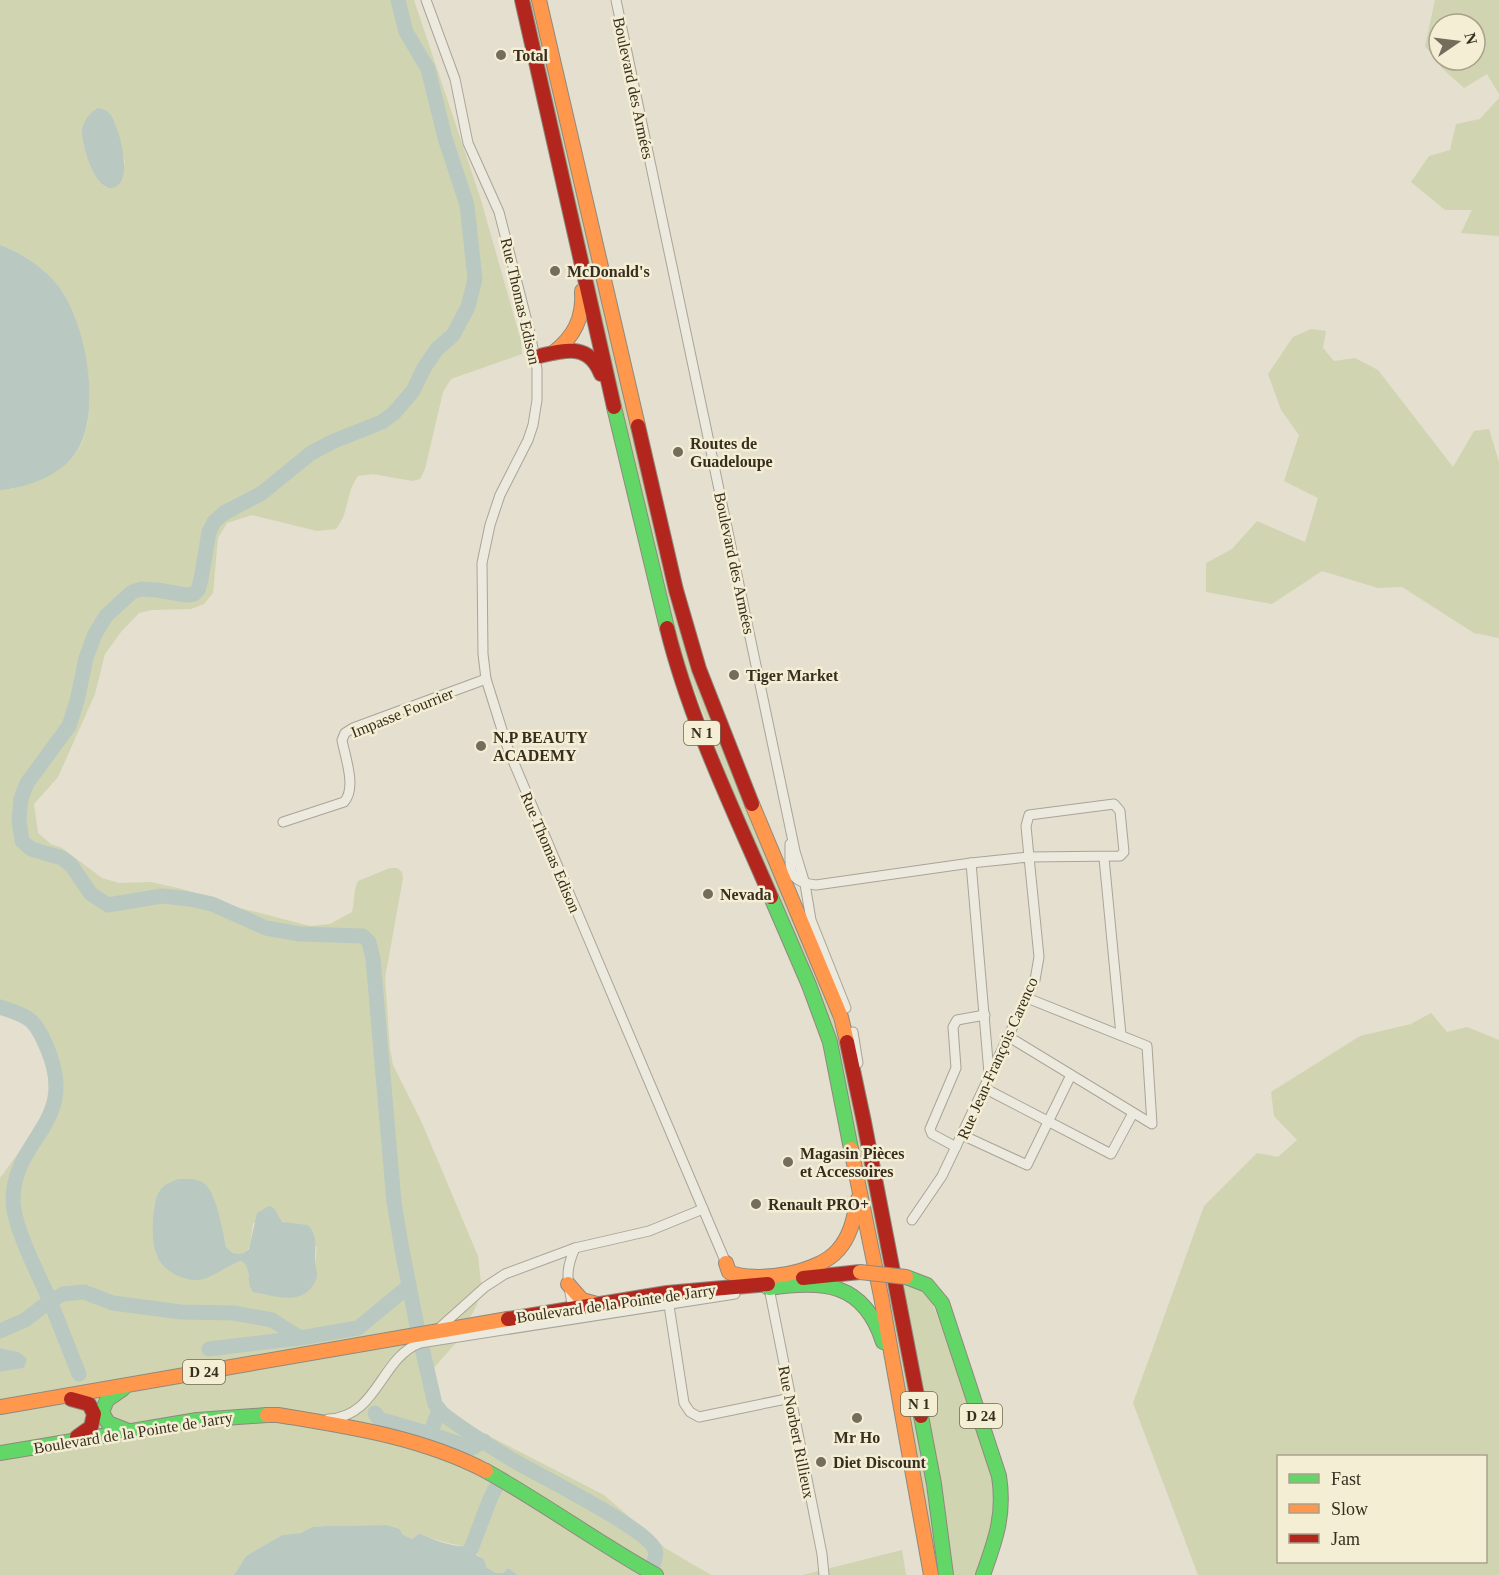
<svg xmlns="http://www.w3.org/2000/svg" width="1499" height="1575" font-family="'Times New Roman',serif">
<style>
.green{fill:#d0d4b1;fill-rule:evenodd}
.water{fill:#b9c9c1}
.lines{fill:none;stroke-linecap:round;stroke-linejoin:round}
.river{stroke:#b9c9c1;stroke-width:15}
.street-casing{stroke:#a9a497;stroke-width:11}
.fast-casing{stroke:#8f897e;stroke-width:16}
.slow-casing{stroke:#8f897e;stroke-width:16}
.jam-casing{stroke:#8f897e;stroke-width:16}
.street{stroke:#ece9df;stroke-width:9}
.fast{stroke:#63d668;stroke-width:14}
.slow{stroke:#ff974d;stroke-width:14}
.jam{stroke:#b3261e;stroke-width:14}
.slow-bridge-casing{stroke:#8f897e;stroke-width:16;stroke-linecap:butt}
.slow-bridge{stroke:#ff974d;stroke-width:14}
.poi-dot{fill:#746c5c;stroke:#f4eed4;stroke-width:2}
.labels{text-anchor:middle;stroke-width:5;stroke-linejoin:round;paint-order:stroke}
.shield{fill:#f4eed4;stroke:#706855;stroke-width:1.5}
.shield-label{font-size:15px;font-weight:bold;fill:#382e1f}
.poi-label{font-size:16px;font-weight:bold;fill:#382e1f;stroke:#f4eed4;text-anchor:start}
.street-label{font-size:16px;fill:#382e1f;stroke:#f4eed4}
</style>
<rect width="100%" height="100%" fill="#e4dfce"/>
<g class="green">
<path d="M0 0H414L481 200 521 341 522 354 451 379 443 392 425 469 420 479 412 481 373 474 358 476C345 494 350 511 336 529L317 531 252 515 227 523 218 538 213 593 204 604 191 609 152 610 139 613 121 632 105 654 95 694 58 777 34 804 38 833 51 844 62 848 102 878 119 883 151 882 182 889 240 908 310 926 330 924 352 912C355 902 353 890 358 881L390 868H397L402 872 403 878 385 978 390 1049 393 1065 422 1123 478 1256 481 1283 477 1305 455 1344 433 1369 436 1391 443 1410 485 1434 604 1495 665 1548 711 1575H518L508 1568 503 1573H496L487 1568 484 1559C478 1556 473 1550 468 1548 452 1543 435 1541 420 1533L412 1539 402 1534 400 1529 387 1525 325 1526 312 1527 301 1533 282 1535 246 1556 234 1575H0V1372L24 1368 19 1352 0 1348V1178L27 1141 44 1111 49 1095 48 1072 40 1049 33 1034 23 1021 0 1013V490C17 490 28 483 42 475 51 470 63 466 70 460 107 426 85 317 56 283 41 266 22 253 0 245ZM114 121 125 162 111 188 105 187 99 181ZM178 1179C226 1178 213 1220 229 1251 253 1262 250 1240 253 1223L279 1219 317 1247 315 1265 248 1277C249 1270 248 1265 241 1261L228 1265 216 1273 156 1255 153 1229 154 1204Z"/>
<polygon points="528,0 534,0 702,697 752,824 819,979 844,1049 927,1482 939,1575 847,1097 681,654 660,573"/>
<path d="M1435 0H1499V94L1487 74 1464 88 1443 69 1425 46ZM1439 24H1475V60H1439Z"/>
<polygon points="1499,98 1499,236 1461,233 1472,210 1445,210 1411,182 1429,156 1450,150 1456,124 1480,119"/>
<polygon points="1311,329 1326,331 1323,348 1334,361 1355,358 1378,370 1453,467 1474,431 1489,429 1499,462 1499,638 1474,633 1402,587 1378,588 1322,571 1272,604 1206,592 1206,563 1232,549 1257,521 1305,542 1318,498 1284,481 1299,435 1281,410 1268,374 1293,337"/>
<path d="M1431 1013 1447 1032 1467 1027 1499 1040V1575H1198L1133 1403 1204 1206 1257 1153 1278 1157 1297 1140 1274 1116 1271 1092 1360 1036 1411 1024ZM1278 1456H1486V1562H1278Z"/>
<path d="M899 1282C913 1285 921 1288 931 1299L977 1425 996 1485V1520L977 1575H949Z"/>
<polygon points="902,1550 906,1575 803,1575"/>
</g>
<g class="water">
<path d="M98 108C103 109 107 110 110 114 119 126 136 186 111 188 94 189 81 143 82 129 84 120 90 112 98 108Z"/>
<path d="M0 245C22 253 41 266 56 283 87 320 106 423 70 460 53 478 28 486 4 490H0Z"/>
<path d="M178 1179C186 1179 195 1178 202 1182 217 1190 222 1230 226 1246 230 1253 236 1255 244 1253L249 1249 257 1213 269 1206 274 1208 282 1222 308 1225C318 1236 315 1246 315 1260 315 1265 317 1270 317 1275 317 1280 314 1284 311 1288 298 1305 272 1295 253 1292 245 1282 253 1268 241 1261 228 1265 210 1279 199 1280 191 1281 183 1278 176 1275 153 1263 152 1243 153 1219 154 1210 154 1200 159 1192 163 1185 171 1182 178 1179Z"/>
<polygon points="0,1348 19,1352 27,1359 24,1368 0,1372"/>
<path d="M387 1525 400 1529 402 1534 412 1539 420 1533C430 1539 455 1548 467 1546L476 1555 484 1559 487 1568 496 1573H503L508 1568 518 1575H234L246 1556 282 1535 301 1533 312 1527 325 1526Z"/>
</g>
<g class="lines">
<g class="river">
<polyline points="398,0 406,32 428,69 445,138 467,205 475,279 468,307 453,335 437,349 424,368 413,391 394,413 382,422 334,441 311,453 262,493 224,513 214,522 209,532 201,579 198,590 194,594 186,595 157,590 141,589 132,592 106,616 95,634 86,658 77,701 69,726 27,783 21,799 19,820 22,841 31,849 62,858 71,865 91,894 108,905 162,896 189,899 212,904 266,928 300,934 363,936 369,942 373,959 394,1202 402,1250 417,1326"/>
<path d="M0 1007C31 1017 35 1019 48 1050 78 1123 15 1137 13 1198 12 1225 39 1275 50 1301L25 1320 0 1331"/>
<path d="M422 1348 435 1404 442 1413C463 1430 488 1445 511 1459 535 1474 649 1529 655 1550 657 1555 654 1562 652 1567"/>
<polyline points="209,1349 300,1338 358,1328 409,1286"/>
<polyline points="79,1374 50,1301 63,1294 84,1292 113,1303 181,1312 234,1313 272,1320 300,1338"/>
<polyline points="375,1413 379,1419 430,1434 439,1410"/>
<polyline points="430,1434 472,1448 484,1441"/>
<polyline points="471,1549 490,1499 498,1483"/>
</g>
<g class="street-casing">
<g id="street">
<polyline points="426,0 455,79 468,143 499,212 530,333 537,369 537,400 533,425 528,440 500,495 490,525 482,563 483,654 486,679 508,749 726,1263"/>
<path d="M616 0C673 284 737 567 795 851L805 884 811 920 846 1008"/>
<polygon points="1114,804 1120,811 1124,852 1120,856 1029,857 1026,826 1029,815"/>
<path d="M283 822 344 802C357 788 345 757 342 740L345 733 353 728 486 679"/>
<path d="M790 844C790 869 787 882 816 885L971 863 1029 857 1039 957 1035 980 942 1176 912 1220"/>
<polyline points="1104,858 1121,1035"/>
<polyline points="971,863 989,1073"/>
<polyline points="853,1032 858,1063"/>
<polyline points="1009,1037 1152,1124 1147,1046 1027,998"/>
<polyline points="984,1088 1111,1154 1133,1113"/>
<polyline points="962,1135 1027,1165 1071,1075"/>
<polyline points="956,1147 932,1134 930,1129 956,1068 953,1027 957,1020 985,1015"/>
<polyline points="766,1289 769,1288 822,1554 824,1575"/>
<polyline points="668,1299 684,1403 690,1412 699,1417 791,1398"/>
<path d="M570 1311 573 1308C568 1283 564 1272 575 1248"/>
<polyline points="437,1330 485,1287 505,1274 575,1248 649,1231 703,1209"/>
<path d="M328 1419C378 1417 380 1358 420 1343L735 1294"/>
</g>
</g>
<g class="fast-casing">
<g id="fast">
<polyline points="614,407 667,628"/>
<polyline points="771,897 809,985 830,1042 851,1149"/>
<path d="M906 1277 927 1285 942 1303 999 1476C1005 1514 996 1539 983 1575"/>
<path d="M769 1288C823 1280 864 1282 883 1342"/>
<polyline points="123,1389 107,1400 102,1412 108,1423 126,1430"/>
<polyline points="921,1416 934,1484 946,1575"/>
<polyline points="0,1453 197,1420 267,1415"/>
<path d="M486 1471C544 1503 598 1543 656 1575"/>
</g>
</g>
<g class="slow-casing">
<g id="slow">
<polyline points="539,0 638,426"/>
<path d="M553 353C574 337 584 318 582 291"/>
<polyline points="752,804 841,1017 847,1042"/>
<polyline points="851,1149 881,1296 931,1575"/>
<path d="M726 1263 729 1272C756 1284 819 1273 838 1250 851 1236 854 1217 858 1199"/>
<polyline points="568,1284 582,1300 597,1304"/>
<polyline points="0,1407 508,1319"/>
<path d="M267 1415H278C350 1427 421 1437 486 1471"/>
</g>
</g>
<g class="jam-casing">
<g id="jam">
<polyline points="522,0 614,407"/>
<path d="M535 357C563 351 588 341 601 374"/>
<polyline points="638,426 676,590 699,669 752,804"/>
<path d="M667 628C690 721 733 809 771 897"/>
<polyline points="847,1042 864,1122 921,1416"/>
<polyline points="803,1278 860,1272"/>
<polyline points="508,1319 667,1293 768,1284"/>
<polyline points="71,1399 89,1404 94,1414 91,1427 77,1437"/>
</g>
</g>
<use href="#street" class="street"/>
<use href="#fast" class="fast"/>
<use href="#slow" class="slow"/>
<use href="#jam" class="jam"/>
<g class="slow-bridge-casing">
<polyline id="slow-bridge" points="860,1272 906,1277"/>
</g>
<use href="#slow-bridge" class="slow-bridge"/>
</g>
<g class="poi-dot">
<circle cx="501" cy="55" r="6"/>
<circle cx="555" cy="271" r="6"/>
<circle cx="678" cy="452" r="6"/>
<circle cx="734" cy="675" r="6"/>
<circle cx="481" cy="746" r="6"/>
<circle cx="708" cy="894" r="6"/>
<circle cx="788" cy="1162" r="6"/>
<circle cx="756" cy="1204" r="6"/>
<circle cx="857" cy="1418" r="6"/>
<circle cx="821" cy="1462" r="6"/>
</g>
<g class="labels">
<g class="shield">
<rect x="684" y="721" width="36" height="24" rx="4.5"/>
<rect x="183" y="1360" width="42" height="24" rx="4.5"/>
<rect x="901" y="1392" width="36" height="24" rx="4.5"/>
<rect x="960" y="1404" width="42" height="24" rx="4.5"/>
</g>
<g class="shield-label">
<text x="702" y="738">N 1</text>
<text x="204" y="1377">D 24</text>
<text x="919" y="1409">N 1</text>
<text x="981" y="1421">D 24</text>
</g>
<g class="poi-label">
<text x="513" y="61">Total</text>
<text x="567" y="277">McDonald's</text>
<text x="690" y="449">Routes de<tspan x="690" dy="18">Guadeloupe</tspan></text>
<text x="746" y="681">Tiger Market</text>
<text x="493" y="743">N.P BEAUTY<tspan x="493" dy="18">ACADEMY</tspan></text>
<text x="720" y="900">Nevada</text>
<text x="800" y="1159">Magasin Pièces<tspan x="800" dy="18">et Accessoires</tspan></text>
<text x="768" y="1210">Renault PRO+</text>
<text x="857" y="1443" text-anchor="middle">Mr Ho</text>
<text x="833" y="1468">Diet Discount</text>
</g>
<g class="street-label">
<text transform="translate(634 88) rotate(78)" y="6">Boulevard des Armées</text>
<text transform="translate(521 301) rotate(77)" y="6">Rue Thomas Edison</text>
<text transform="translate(735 563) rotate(78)" y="6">Boulevard des Armées</text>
<text transform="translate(402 712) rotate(-22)" y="6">Impasse Fourrier</text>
<text transform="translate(551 852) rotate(67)" y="6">Rue Thomas Edison</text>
<text transform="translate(997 1058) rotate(-66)" y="6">Rue Jean-François Carenco</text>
<text transform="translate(616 1303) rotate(-8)" y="6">Boulevard de la Pointe de Jarry</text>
<text transform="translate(133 1432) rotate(-9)" y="6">Boulevard de la Pointe de Jarry</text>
<text transform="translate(797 1432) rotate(79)" y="6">Rue Norbert Rillieux</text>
</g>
</g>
<rect x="1277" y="1455" width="210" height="108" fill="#f4eed4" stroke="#a9a18c" stroke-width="1.5"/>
<rect x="1289" y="1474" width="30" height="9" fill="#63d668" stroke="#a9a18c" stroke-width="1.5"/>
<text x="1331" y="1485" font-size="18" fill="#382e1f">Fast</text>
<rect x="1289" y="1504" width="30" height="9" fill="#ff974d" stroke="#a9a18c" stroke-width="1.5"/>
<text x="1331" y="1515" font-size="18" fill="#382e1f">Slow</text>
<rect x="1289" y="1534" width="30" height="9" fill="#b3261e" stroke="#a9a18c" stroke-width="1.5"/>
<text x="1331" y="1545" font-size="18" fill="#382e1f">Jam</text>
<g transform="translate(1457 42) rotate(76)"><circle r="28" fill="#f4eed4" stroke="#a9a18c" stroke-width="1.5"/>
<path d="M0-4.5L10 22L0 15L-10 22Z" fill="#746c5c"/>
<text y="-9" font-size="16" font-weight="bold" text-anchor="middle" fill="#382e1f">N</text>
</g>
</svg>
